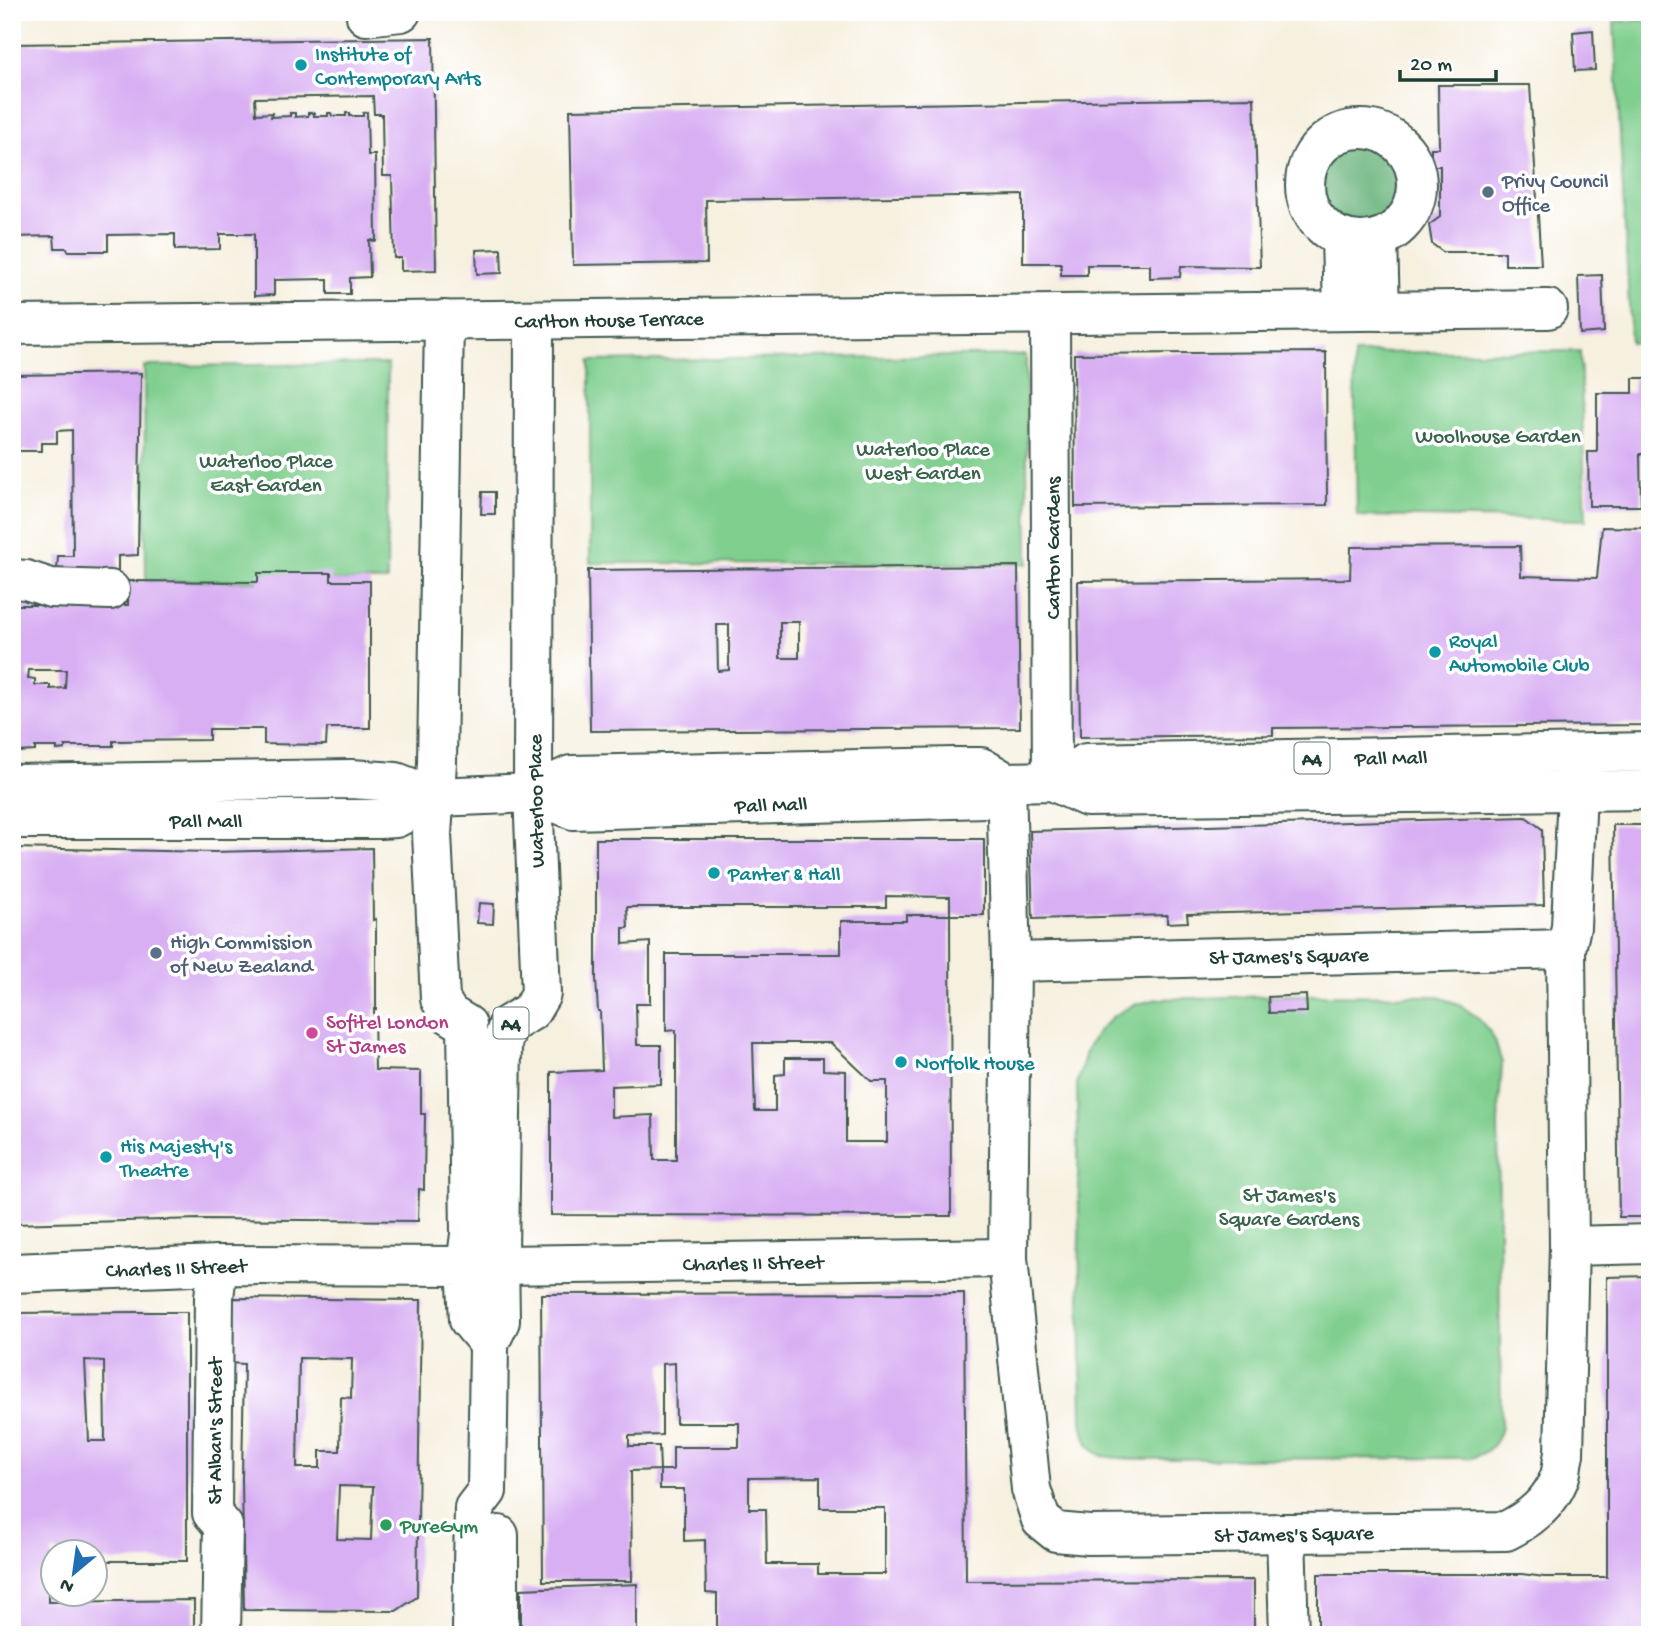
<svg xmlns="http://www.w3.org/2000/svg" width="1662" height="1647" font-family="'Gochi Hand',sans-serif">
<style>
.green{fill:#80cf8f;stroke:#508662;stroke-width:2}
.forest{fill:#68b27a;stroke:#447857;stroke-width:2}
.building{fill:#d8aff3;fill-rule:evenodd}
.lines{fill:none;stroke-linecap:round;stroke-linejoin:round}
.minor-casing{stroke:#3f584e;stroke-width:42}
.major-casing{stroke:#3f584e;stroke-width:42}
.minor{stroke:#fff;stroke-width:38}
.major{stroke:#fff;stroke-width:38}
.culture-dot{fill:#0f9aa8;stroke:#fff;stroke-width:2.5}
.service-dot{fill:#5c6f8a;stroke:#fff;stroke-width:2.5}
.hotel-dot{fill:#d1479c;stroke:#fff;stroke-width:2.5}
.leisure-dot{fill:#2e9e5b;stroke:#fff;stroke-width:2.5}
.labels{text-anchor:middle;stroke-width:7;stroke-linejoin:round;paint-order:stroke}
.shield{fill:#fff;stroke:#627771;stroke-width:2}
.shield-label{font-size:19px;font-weight:bold;fill:#1f3d34}
.culture-label{font-size:21px;fill:#0d838f;stroke:#fff;text-anchor:start}
.service-label{font-size:21px;fill:#4e5e75;stroke:#fff;text-anchor:start}
.street-label{font-size:21px;fill:#1f3d34;stroke:#fff}
.park-label{font-size:21px;fill:#37624b;stroke:#fff}
.hotel-label{font-size:21px;fill:#b23c85;stroke:#fff;text-anchor:start}
.leisure-label{font-size:21px;fill:#27864d;stroke:#fff;text-anchor:start}
</style>
<rect width="100%" height="100%" fill="#fff"/>
<filter id="ink" filterUnits="userSpaceOnUse"><feTurbulence type="fractalNoise" baseFrequency=".0143" numOctaves="2"/><feDisplacementMap in="SourceGraphic" scale="14" xChannelSelector="R" yChannelSelector="G"/><feConvolveMatrix kernelMatrix="1 2 1 2 8 2 1 2 1" color-interpolation-filters="sRGB"/></filter>
<filter id="wash" filterUnits="userSpaceOnUse"><feTurbulence type="fractalNoise" baseFrequency=".00686" numOctaves="4" result="noise"/><feDisplacementMap in="SourceGraphic" scale="28" xChannelSelector="R" yChannelSelector="G"/><feGaussianBlur stdDeviation="1.57" result="paint"/><feColorMatrix in="noise" values="0 0 0 0 0 0 0 0 0 0 0 0 0 0 0 0 0 1.4 0 .05"/><feComposite in="paint" operator="in"/></filter>
<g filter="url(#wash)">
<rect width="100%" height="100%" fill="#f6f0df"/>
<g class="green">
<polygon points="1650,20 1650,343 1631,343 1614,22"/>
<polygon points="1580,351 1586,520 1357,516 1354,353"/>
<polygon points="1026,355 1028,564 590,563 590,361"/>
<polygon points="388,364 387,581 146,581 144,366"/>
<path d="M1306 995 1436 996 1458 1004 1477 1017 1490 1032 1495 1041 1502 1063 1498 1123 1501 1428C1496 1445 1488 1453 1471 1458L1133 1459C1100 1457 1087 1458 1082 1421L1077 1084 1087 1049 1098 1031 1112 1017 1133 1005 1158 999Z"/>
</g>
<circle class="forest" cx="1361" cy="185" r="44"/>
<g id="blocks">
<g class="building">
<polygon points="1593,30 1595,70 1575,71 1573,32"/>
<polygon points="433,38 436,270 401,271 401,258 394,258 392,176 383,176 382,114 374,114 373,96 255,98 256,114 272,113 271,117 290,116 290,113 295,113 295,117 308,116 308,113 314,113 314,116 328,116 328,113 331,113 332,116 346,116 346,113 350,113 350,116 363,116 363,113 367,112 368,155 375,155 376,241 369,240 370,277 350,278 350,294 328,294 328,279 274,280 274,295 254,296 254,234 220,234 220,249 175,250 175,234 108,235 108,251 68,251 67,248 55,248 54,236 12,237 12,44"/>
<polygon points="1438,85 1530,85 1541,265 1505,265 1505,252 1443,252 1432,244 1429,225 1440,217 1440,166 1431,166 1431,148 1439,148"/>
<polygon points="1254,98 1260,267 1181,266 1180,277 1150,278 1150,265 1087,265 1087,275 1061,275 1061,263 1023,263 1023,195 706,200 707,263 573,265 570,110"/>
<polygon points="501,249 502,273 477,274 476,250"/>
<polygon points="1602,275 1604,332 1580,334 1578,276"/>
<polygon points="1326,352 1327,505 1075,507 1074,354"/>
<polygon points="141,373 138,555 118,556 118,573 57,571 58,556 73,556 72,430 57,431 57,443 41,443 41,451 12,451 12,375"/>
<polygon points="1633,378 1650,378 1650,454 1640,454 1641,506 1589,506 1588,452 1597,452 1597,393 1633,393"/>
<polygon points="482,492 495,492 495,514 481,514"/>
<polygon points="1602,527 1650,528 1650,725 1273,728 1273,735 1080,737 1078,581 1350,579 1351,547 1520,546 1521,576 1597,578"/>
<path d="M1018 566 1020 728 590 731 588 570ZM780 622H799V658H780ZM717 625H729V670L718 671Z"/>
<path d="M258 573H331V581H370V728H327L326 745 264 744V729H209V740L113 741V746H65V749L57 750V747H35V751L16 752V747H12V605H128L129 581 258 582ZM29 670H66L65 688 50 689V685H35V679L28 678Z"/>
<polygon points="1526,817 1542,829 1544,905 1187,914 1188,922 1167,923 1167,915 1033,919 1030,831"/>
<polygon points="1613,825 1650,825 1650,1217 1619,1217"/>
<path d="M596 839H984V915H950V897L886 896V907H627L628 928H623V944L650 942V1004H636L637 1045H661V1084L611 1086V1117L653 1115 654 1160H676V1030L666 1031V954H841V921H906V915H950L951 1216 551 1215V1072L602 1070 600 1011H598L596 979ZM753 1043H831L871 1081H887V1142H846V1071L823 1070V1058H785V1074L775 1075V1111H755Z"/>
<polygon points="12,848 213,852 372,848 373,920 376,919 376,1009 374,1009 375,1070 421,1071 421,1114 425,1114 424,1183 424,1190 419,1189 418,1221 200,1219 12,1224"/>
<polygon points="479,903 494,904 493,924 477,923"/>
<polygon points="1306,995 1307,1012 1269,1013 1268,997"/>
<polygon points="1650,1276 1650,1635 1318,1635 1318,1574 1522,1574 1544,1577 1607,1577 1607,1277"/>
<path d="M964 1293 966 1581 1254 1580V1635H766V1632L717 1633V1594L706 1593 705 1540 684 1541V1489H660V1470H673V1447H739V1423H676L675 1363 662 1364V1435L629 1436V1446H659L660 1470 631 1471 632 1581H543L541 1294ZM820 1477V1508H885V1574H818V1564H767L766 1509H749V1478Z"/>
<path d="M231 1298 421 1300 417 1597 396 1611 244 1610 242 1479 244 1364 230 1363ZM299 1358 352 1359 351 1398 341 1397 340 1451H320V1468H297ZM339 1486 373 1487 371 1540 337 1539Z"/>
<path d="M138 1312H187V1561H94V1552H52V1561L48 1562V1602L194 1600V1635H12V1313ZM85 1360 104 1361 105 1441H89Z"/>
<polygon points="637,1584 637,1635 521,1635 521,1589"/>
</g>
</g>
</g>
<g filter="url(#ink)">
<use href="#blocks" fill-opacity="0" stroke="#3f584e" stroke-width="2"/>
<g class="lines">
<g class="minor-casing">
<g id="minor">
<polyline points="366,16 401,12"/>
<circle cx="1361" cy="185" r="56"/>
<polyline points="1341,238 1343,311"/>
<polyline points="1378,239 1380,311"/>
<polyline points="1050,315 1052,781"/>
<polyline points="444,320 437,763 432,834 440,999 449,1014 467,1025 470,1234 466,1266"/>
<polyline points="12,325 1548,309"/>
<polyline points="12,579 26,580 51,588 110,590"/>
<path d="M1006 782 1011 962 1008 1258 1031 1489 1041 1520 1056 1532 1089 1535 1506 1531C1530 1519 1551 1503 1560 1476 1562 1470 1562 1461 1564 1454L1569 1246 1566 949 1571 927 1577 791 1576 757"/>
<polyline points="533,793 534,320"/>
<polyline points="1011,962 1566,949"/>
<polyline points="1569,1246 1650,1244"/>
<polyline points="218,1265 214,1297 212,1513 223,1526 221,1635"/>
<polyline points="499,1265 1008,1258"/>
<polyline points="1286,1533 1289,1635"/>
</g>
</g>
<g class="major-casing">
<g id="major">
<polyline points="1052,781 1086,763 1650,752"/>
<polyline points="12,784 351,779 396,782 435,797 533,793 571,775 955,767 981,767 1006,782 1052,781 1087,797 1650,790"/>
<polyline points="533,793 573,810 986,798 1006,782"/>
<polyline points="12,819 379,819 396,818 435,797"/>
<polyline points="12,1273 218,1265 466,1266 469,1320 489,1344"/>
<polyline points="475,1635 472,1631 474,1508 487,1491 489,1344 500,1321 499,1253 502,1044 508,1025 531,1011 541,994 533,793"/>
<polyline points="495,1635 499,1626 499,1535"/>
</g>
</g>
<use href="#minor" class="minor"/>
<use href="#major" class="major"/>
</g>
</g>
<g class="culture-dot">
<circle cx="301" cy="65" r="7"/>
<circle cx="1435" cy="652" r="7"/>
<circle cx="714" cy="873" r="7"/>
<circle cx="901" cy="1062" r="7"/>
<circle cx="106" cy="1157" r="7"/>
</g>
<g class="service-dot">
<circle cx="1488" cy="192" r="7"/>
<circle cx="156" cy="953" r="7"/>
</g>
<circle class="hotel-dot" cx="312" cy="1033" r="7"/>
<circle class="leisure-dot" cx="386" cy="1525" r="7"/>
<g class="labels">
<g class="shield">
<rect x="1294.5" y="742.5" width="35" height="31" rx="5"/>
<rect x="493.5" y="1007.5" width="35" height="31" rx="5"/>
</g>
<g class="shield-label">
<text x="1312" y="765">A4</text>
<text x="511" y="1030">A4</text>
</g>
<g class="culture-label">
<text x="315" y="60">Institute of<tspan x="315" dy="24">Contemporary Arts</tspan></text>
<text x="1449" y="647">Royal<tspan x="1449" dy="24">Automobile Club</tspan></text>
<text x="728" y="880">Panter &amp; Hall</text>
<text x="915" y="1069">Norfolk House</text>
<text x="120" y="1152">His Majesty's<tspan x="120" dy="24">Theatre</tspan></text>
</g>
<g class="service-label">
<text x="1502" y="187">Privy Council<tspan x="1502" dy="24">Office</tspan></text>
<text x="170" y="948">High Commission<tspan x="170" dy="24">of New Zealand</tspan></text>
</g>
<g class="street-label">
<text transform="translate(609 319) rotate(-1)" y="7">Carlton House Terrace</text>
<text transform="translate(1052 548) rotate(-90)" y="7">Carlton Gardens</text>
<text transform="translate(1391 757) rotate(-1)" y="7">Pall Mall</text>
<text transform="translate(535 801) rotate(-91)" y="7">Waterloo Place</text>
<text transform="translate(771 804) rotate(-2)" y="7">Pall Mall</text>
<text x="206" y="827">Pall Mall</text>
<text transform="translate(1289 955) rotate(-1)" y="7">St James's Square</text>
<text transform="translate(753 1262) rotate(-1)" y="7">Charles II Street</text>
<text transform="translate(176 1267) rotate(-2)" y="7">Charles II Street</text>
<text transform="translate(214 1431) rotate(-90)" y="7">St Alban's Street</text>
<text transform="translate(1294 1533) rotate(-1)" y="7">St James's Square</text>
</g>
<g class="park-label">
<text x="1498" y="442">Woolhouse Garden</text>
<text x="923" y="455">Waterloo Place<tspan x="923" dy="24">West Garden</tspan></text>
<text x="266" y="467">Waterloo Place<tspan x="266" dy="24">East Garden</tspan></text>
<text x="1289" y="1201">St James's<tspan x="1289" dy="24">Square Gardens</tspan></text>
</g>
<g class="hotel-label">
<text x="326" y="1028">Sofitel London<tspan x="326" dy="24">St James</tspan></text>
</g>
<g class="leisure-label">
<text x="400" y="1532">PureGym</text>
</g>
</g>
<rect width="1662" height="1647" fill="none" stroke="#fff" stroke-width="42"/>
<g transform="translate(74 1573) rotate(209)"><circle r="33" fill="#ffffff" stroke="#a5b1ae" stroke-width="2"/>
<path d="M0-5L12 26L0 18L-12 26Z" fill="#1f6fb2"/>
<text y="-10" font-size="19" font-weight="bold" text-anchor="middle" fill="#1f3d34">N</text>
</g>
<path d="M1400 70v10h96v-10" fill="none" stroke="#1f3d34" stroke-width="3.5"/>
<text x="1410" y="70" font-size="21" fill="#1f3d34" stroke="#ffffff" stroke-width="5" paint-order="stroke">20 m</text>
</svg>
